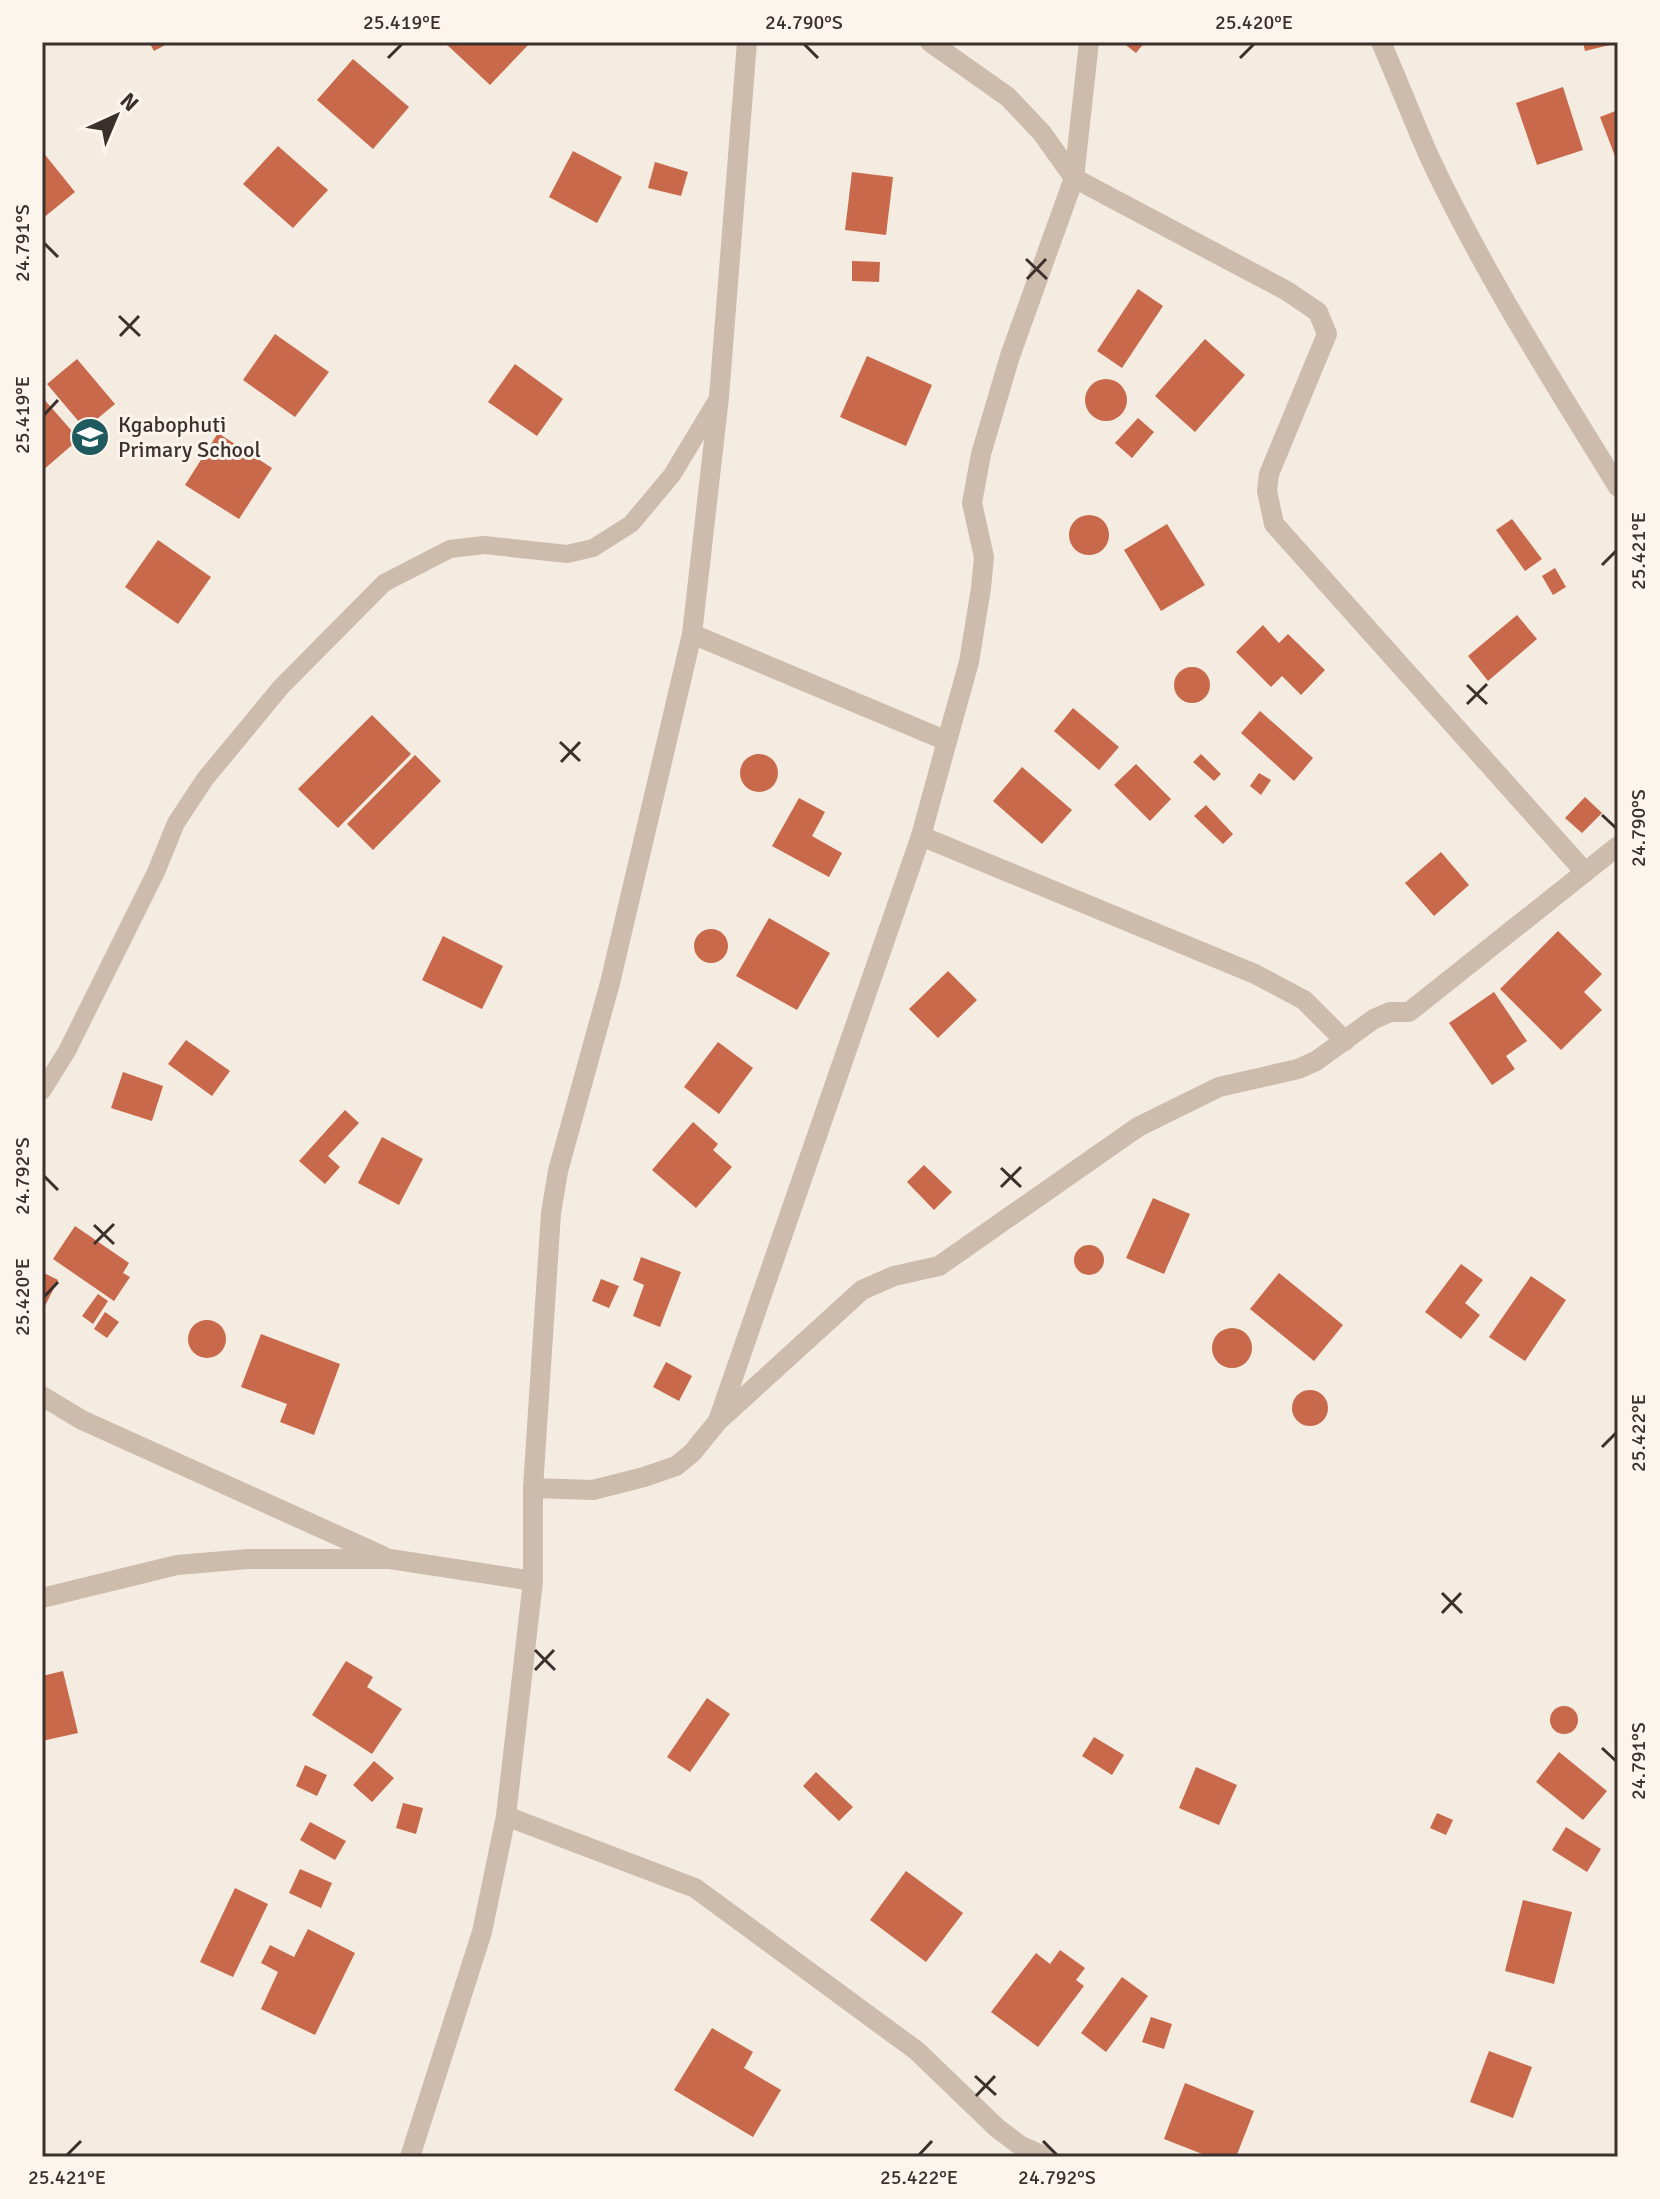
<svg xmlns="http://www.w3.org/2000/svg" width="1660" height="2199" font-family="Signika,sans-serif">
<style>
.building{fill:#c8694b}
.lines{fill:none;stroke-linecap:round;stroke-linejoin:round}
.lane{stroke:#cdbbac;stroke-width:18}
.street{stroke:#cdbbac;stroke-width:20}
.ticks{fill:none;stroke:#3b302b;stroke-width:3}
.labels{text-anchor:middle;stroke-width:6;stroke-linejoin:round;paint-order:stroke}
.poi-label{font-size:22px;fill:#3b302b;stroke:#fbf5ee;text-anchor:start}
.neatline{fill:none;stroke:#3b302b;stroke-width:3}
.ticks-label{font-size:20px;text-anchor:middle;fill:#3b302b}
</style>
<rect width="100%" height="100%" fill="#f4ebe1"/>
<g class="building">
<polygon points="149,42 171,42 154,51"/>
<polygon points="444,42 531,42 490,85"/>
<polygon points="1122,42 1145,42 1136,53"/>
<polygon points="1583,42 1618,42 1618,43 1585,51"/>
<polygon points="353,59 409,107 373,149 317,100"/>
<polygon points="1563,87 1583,150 1537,165 1516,103"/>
<polygon points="1618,110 1618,164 1600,117"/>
<polygon points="278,146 328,190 293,228 243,184"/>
<polygon points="42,151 75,192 42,219"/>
<polygon points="573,151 622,177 597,223 549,197"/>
<polygon points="655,162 688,172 681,196 648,188"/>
<polygon points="852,172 893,177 886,235 845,230"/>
<polygon points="852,261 880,262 879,282 852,281"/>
<polygon points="1138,289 1163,306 1122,368 1097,351"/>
<polygon points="275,334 329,372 295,417 243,380"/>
<polygon points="1205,339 1245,375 1195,432 1155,396"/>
<polygon points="867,356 932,385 906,446 840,417"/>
<polygon points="77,359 115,404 85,429 47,384"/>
<polygon points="515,364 563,399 537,436 488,402"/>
<circle cx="1106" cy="400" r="21"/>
<polygon points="42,397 79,439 42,471"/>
<polygon points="1138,418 1154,432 1132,458 1115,443"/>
<polygon points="218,433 272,468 239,519 185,485"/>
<circle cx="1089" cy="535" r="20"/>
<polygon points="1512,519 1542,559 1525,571 1496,530"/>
<polygon points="1167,524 1205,585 1161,611 1124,550"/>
<polygon points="158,540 211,577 178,624 125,587"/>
<polygon points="1555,568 1566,587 1553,595 1542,576"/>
<polygon points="1517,615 1537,639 1488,681 1468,656"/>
<polygon points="1263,625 1279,643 1288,634 1325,670 1301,695 1282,676 1271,687 1236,652"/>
<circle cx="1192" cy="685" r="18"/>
<polygon points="1073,708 1119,747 1099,770 1054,731"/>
<polygon points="1260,711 1313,758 1294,781 1241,733"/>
<polygon points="372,715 411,754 338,828 298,789"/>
<polygon points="1201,754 1221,774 1214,781 1193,762"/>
<circle cx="759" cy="773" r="19"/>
<polygon points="415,755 441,781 373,850 347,824"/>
<polygon points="1136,764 1171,799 1150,821 1114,785"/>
<polygon points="1022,767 1072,810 1042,844 993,801"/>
<polygon points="1259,773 1271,780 1261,795 1250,786"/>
<polygon points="1585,797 1602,813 1582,833 1565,818"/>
<polygon points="799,798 825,812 812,836 842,853 829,877 772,846"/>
<polygon points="1206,805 1233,834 1223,844 1194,816"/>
<polygon points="1441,852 1469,885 1434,916 1405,883"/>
<polygon points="769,918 830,953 797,1010 736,976"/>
<circle cx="711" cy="946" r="17"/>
<polygon points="1558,931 1602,974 1584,992 1602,1010 1561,1050 1500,989"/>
<polygon points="443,936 503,966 482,1009 422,980"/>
<polygon points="948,971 977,1000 938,1038 909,1009"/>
<polygon points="1494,992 1527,1041 1506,1056 1515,1069 1492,1085 1449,1023"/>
<polygon points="186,1040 230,1071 212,1096 168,1064"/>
<polygon points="718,1042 753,1068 719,1114 684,1087"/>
<polygon points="123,1072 163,1086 152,1121 111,1108"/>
<polygon points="345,1110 359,1123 328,1156 340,1167 325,1184 299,1161"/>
<polygon points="693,1122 718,1144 713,1150 732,1167 696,1208 652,1170"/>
<polygon points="382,1137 423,1159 399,1205 358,1183"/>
<polygon points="924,1165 952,1192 934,1210 907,1182"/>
<polygon points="1153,1198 1190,1214 1164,1274 1126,1258"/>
<polygon points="75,1226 129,1263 123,1273 130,1277 114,1301 53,1259"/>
<circle cx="1089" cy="1260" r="15"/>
<polygon points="641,1257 681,1272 660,1327 633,1316 644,1285 633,1280"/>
<polygon points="1461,1264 1483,1280 1465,1303 1480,1315 1461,1339 1425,1312"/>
<polygon points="42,1272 58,1280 42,1312"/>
<polygon points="1279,1273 1343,1325 1314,1361 1250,1309"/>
<polygon points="1531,1276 1566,1300 1525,1361 1489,1337"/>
<polygon points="601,1279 619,1286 609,1308 592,1301"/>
<polygon points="98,1294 108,1301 93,1324 82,1316"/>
<polygon points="105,1312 119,1322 107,1338 94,1329"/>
<circle cx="207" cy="1339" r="19"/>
<circle cx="1232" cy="1348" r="20"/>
<polygon points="261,1334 340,1364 314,1435 280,1422 287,1404 241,1387"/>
<polygon points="666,1362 692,1376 679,1401 653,1387"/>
<circle cx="1310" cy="1408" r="18"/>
<polygon points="346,1661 373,1677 367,1687 402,1709 372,1754 312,1715"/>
<polygon points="63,1671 78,1733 42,1741 42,1676"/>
<polygon points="707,1698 730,1714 690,1772 667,1757"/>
<circle cx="1564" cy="1720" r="14"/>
<polygon points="1094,1737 1124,1755 1112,1775 1082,1756"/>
<polygon points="1559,1752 1607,1791 1583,1820 1536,1782"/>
<polygon points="374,1761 394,1778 372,1802 353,1785"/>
<polygon points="305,1765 327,1775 317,1796 296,1786"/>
<polygon points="1196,1767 1237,1785 1219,1825 1179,1808"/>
<polygon points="816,1772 853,1807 839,1821 803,1786"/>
<polygon points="403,1803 423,1808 416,1834 396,1828"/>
<polygon points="1437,1813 1453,1820 1446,1835 1430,1828"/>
<polygon points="310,1822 346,1841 335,1860 300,1840"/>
<polygon points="1566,1827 1601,1849 1587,1872 1552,1850"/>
<polygon points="300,1869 332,1883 321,1908 289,1893"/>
<polygon points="906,1871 963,1913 926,1962 870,1920"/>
<polygon points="235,1888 268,1904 233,1977 200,1962"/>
<polygon points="1523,1900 1572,1912 1554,1984 1505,1971"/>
<polygon points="308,1929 355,1953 315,2035 261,2009 278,1972 261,1963 270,1945 294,1957"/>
<polygon points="1060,1950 1085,1968 1076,1980 1084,1986 1038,2047 991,2012 1036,1953 1050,1964"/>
<polygon points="1122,1977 1148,1996 1106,2052 1081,2033"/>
<polygon points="1151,2017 1172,2024 1164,2049 1142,2042"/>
<polygon points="712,2028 753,2052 744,2068 781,2090 753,2137 674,2090"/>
<polygon points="1489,2051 1532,2067 1513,2118 1470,2102"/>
<polygon points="1185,2083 1254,2111 1236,2157 1210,2157 1164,2139"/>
</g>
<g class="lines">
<polyline class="lane" points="42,1091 67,1051 156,872 176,823 205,779 281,687 384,583 450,549 484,545 567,554 593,548 631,524 672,475 719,397"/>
<g class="street">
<polyline points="930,42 1008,97 1042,133 1074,178 1287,291 1318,312 1327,334 1269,474 1267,491 1274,524 1585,872"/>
<path d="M1381 42C1397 79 1412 117 1428 154 1482 270 1551 378 1618 487"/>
<polyline points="692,634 947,741 921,836 719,1418"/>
<polyline points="947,741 969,662 981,588 984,557 972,503 981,454 1010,356 1074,178 1089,42"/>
<polyline points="921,836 1255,974 1304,1000 1345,1041"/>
<polyline points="42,1396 82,1420 383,1556"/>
<polyline points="533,1488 593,1490 644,1477 676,1466 692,1453 718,1421 862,1290 894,1276 939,1266 1138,1127 1219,1087 1298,1069 1316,1061 1374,1019 1390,1012 1409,1012 1618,846"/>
<polyline points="42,1598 177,1565 248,1559 390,1559 533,1581"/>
<polyline points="506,1816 695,1888 917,2051 997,2128 1021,2146 1046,2157"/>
<polyline points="410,2157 482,1932 506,1816 533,1581 533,1488 551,1213 558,1171 610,983 692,634 719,397 747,42"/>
</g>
</g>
<path class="ticks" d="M804 44 818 58M388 58 402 44M1240 58 1254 44M44 243 58 257M1026 259 1047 279M1027 279 1046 259M119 316 140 336M120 336 139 316M44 415 58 400M1602 565 1616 551M1467 685 1487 704M1467 704 1487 684M560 742 580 761M561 762 580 742M1602 815 1616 828M1001 1168 1021 1187M44 1176 58 1190M1001 1187 1021 1167M94 1225 114 1244M94 1244 114 1224M44 1297 58 1282M1602 1447 1616 1433M1442 1593 1462 1613M1442 1613 1461 1593M535 1650 555 1670M535 1670 554 1650M1602 1748 1616 1761M975 2076 996 2095M976 2096 995 2076M1043 2141 1057 2155M67 2155 81 2141M919 2155 932 2141"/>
<defs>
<g id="school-disc" transform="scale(2)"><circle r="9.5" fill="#1f5a5e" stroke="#fbf5ee"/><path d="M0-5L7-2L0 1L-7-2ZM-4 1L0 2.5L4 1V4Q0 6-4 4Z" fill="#fff"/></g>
</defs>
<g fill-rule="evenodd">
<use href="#school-disc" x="90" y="437"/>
</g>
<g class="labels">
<g class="poi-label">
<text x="118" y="432">Kgabophuti<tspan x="118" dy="25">Primary School</tspan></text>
</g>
</g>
<rect width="1660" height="2199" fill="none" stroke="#fbf5ee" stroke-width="88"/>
<g transform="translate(116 116) rotate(44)" stroke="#fbf5ee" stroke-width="6" paint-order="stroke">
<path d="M0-6L14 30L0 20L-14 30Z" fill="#3b302b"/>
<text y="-12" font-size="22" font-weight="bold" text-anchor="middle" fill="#3b302b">N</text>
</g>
<rect x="44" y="44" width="1572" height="2111" class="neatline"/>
<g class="ticks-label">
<text x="402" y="29">25.419°E</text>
<text x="804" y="29">24.790°S</text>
<text x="1254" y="29">25.420°E</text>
<text transform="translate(22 243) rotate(-90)" y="7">24.791°S</text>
<text transform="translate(22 415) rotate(-90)" y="7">25.419°E</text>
<text transform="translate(1638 551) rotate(-90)" y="7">25.421°E</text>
<text transform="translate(1638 828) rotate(-90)" y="7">24.790°S</text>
<text transform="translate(22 1176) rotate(-90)" y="7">24.792°S</text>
<text transform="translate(22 1297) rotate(-90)" y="7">25.420°E</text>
<text transform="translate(1638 1433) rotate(-90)" y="7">25.422°E</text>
<text transform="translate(1638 1761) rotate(-90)" y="7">24.791°S</text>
<text x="67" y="2184">25.421°E</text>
<text x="919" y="2184">25.422°E</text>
<text x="1057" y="2184">24.792°S</text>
</g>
</svg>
